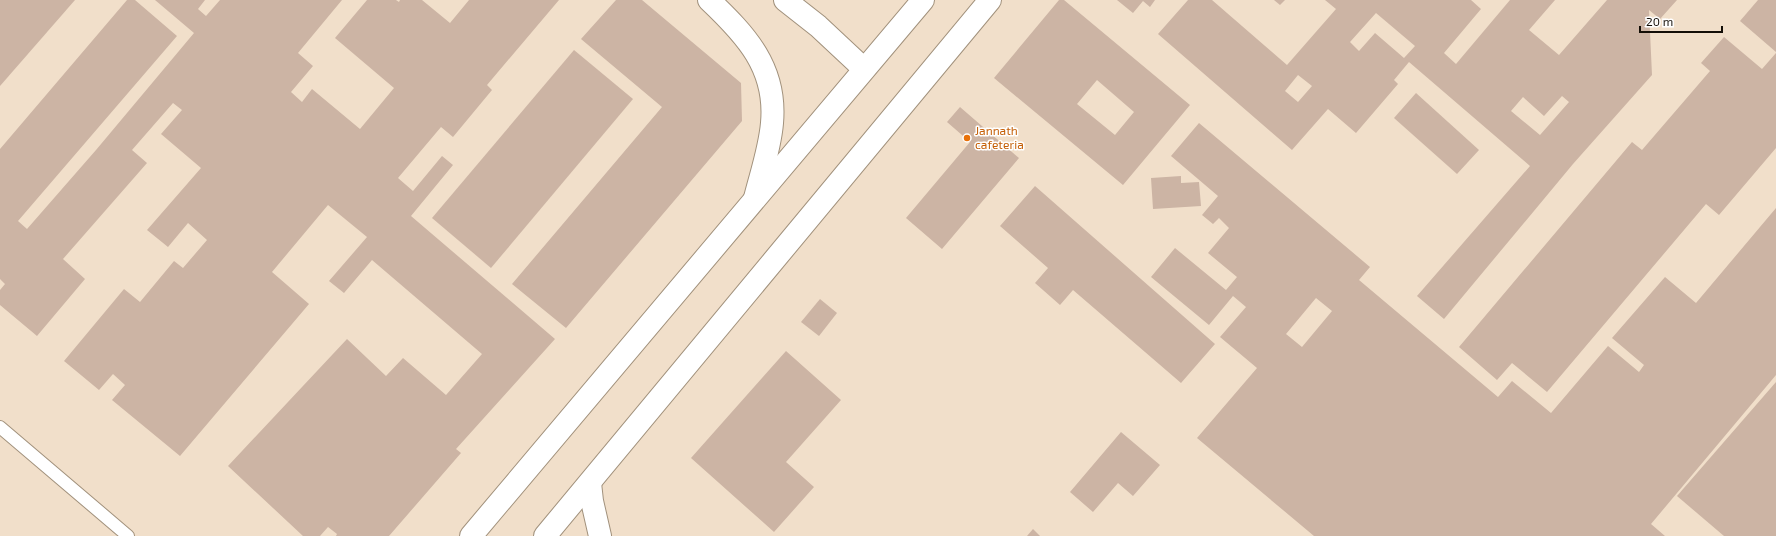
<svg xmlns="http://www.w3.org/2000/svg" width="1776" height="536" font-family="'Exo 2',sans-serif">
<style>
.building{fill:#ccb4a4;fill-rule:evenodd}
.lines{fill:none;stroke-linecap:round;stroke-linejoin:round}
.service-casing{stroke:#a1917c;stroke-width:14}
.minor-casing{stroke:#a1917c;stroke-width:24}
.secondary-casing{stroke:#a1917c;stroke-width:24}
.service{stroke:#fff;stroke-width:12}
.minor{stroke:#fff;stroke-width:22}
.secondary{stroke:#fff;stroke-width:22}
.food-dot{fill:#e8710a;stroke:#fff;stroke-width:1.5}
.labels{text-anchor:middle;stroke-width:3;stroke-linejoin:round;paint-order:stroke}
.food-label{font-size:12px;fill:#c56008;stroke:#fff;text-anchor:start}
</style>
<rect width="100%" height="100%" fill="#f1dfca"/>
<g class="building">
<polygon points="0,0 75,0 0,86"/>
<polygon points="127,0 135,0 177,36 18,221 27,229 96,150 194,33 155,0 205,0 198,9 206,16 220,0 342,0 298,53 313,66 291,92 302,102 312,89 360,129 394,88 335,38 367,0 396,0 399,2 400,0 422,0 450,23 469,0 559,0 487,85 492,90 453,137 441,127 398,178 413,191 442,156 453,165 411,216 555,339 456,449 461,453 389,536 336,536 337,534 328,527 320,536 303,536 228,466 347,339 386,376 403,358 446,395 482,354 372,260 344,293 329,281 367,237 328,205 272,272 309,304 180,456 112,400 125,385 113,374 99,390 64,361 124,289 140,302 174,261 183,268 207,240 188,223 168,247 147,230 201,168 161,134 182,110 173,103 132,150 147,163 63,259 85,279 37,336 0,305 0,290 5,284 0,279 0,149"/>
<polygon points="616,0 642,0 741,83 742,121 566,328 512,284 662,107 581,39"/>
<path d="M1059 0H1064L1190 105 1123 185 994 78ZM1097 80 1134 112 1115 135 1077 104Z"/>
<polygon points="1117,0 1155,0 1150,7 1143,1 1133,13"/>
<path d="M1188 0H1212L1287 65 1336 9 1325 0H1471L1481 9 1444 53 1456 64 1510 0H1555L1529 30 1559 55 1607 0H1677L1660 19 1649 10 1652 75 1573 164 1444 319 1417 296 1530 166 1409 62 1394 80 1398 84 1356 133 1328 109 1292 150 1158 34ZM1376 13 1415 46 1404 58 1375 33 1359 51 1350 42ZM1298 75 1312 86 1298 102 1285 91ZM1562 96 1569 102 1540 135 1511 111 1523 97 1544 116Z"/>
<polygon points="1274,0 1285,0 1280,5"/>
<polygon points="1758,0 1776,0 1776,52 1740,21"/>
<polygon points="1724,37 1762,69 1776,53 1776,148 1719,215 1706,204 1547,392 1512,363 1497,380 1459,347 1632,142 1642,150 1710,71 1701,63"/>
<polygon points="574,50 633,99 491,268 432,218"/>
<polygon points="1416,93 1479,150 1457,174 1394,118"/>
<polygon points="960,107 1019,158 942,249 906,218 970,142 947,122"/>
<path d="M1199 123 1370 267 1359 280 1498 397 1512 381 1551 413 1608 346 1639 372 1644 365 1612 338 1665 277 1696 303 1776 208V375L1651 524 1665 536H1314L1197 438 1257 368 1220 337 1246 307 1233 296 1209 325 1151 277 1175 248 1226 290 1237 277 1208 253 1229 228 1219 218 1213 224 1202 215 1218 196 1171 156ZM1316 298 1332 311 1302 347 1286 334Z"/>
<polygon points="1181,176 1181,183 1199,182 1201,206 1153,209 1151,178"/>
<polygon points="1035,186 1215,344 1181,383 1073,290 1060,305 1035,283 1048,268 1000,226"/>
<polygon points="820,299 837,313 819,336 801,322"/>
<polygon points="786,351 841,400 786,462 814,487 774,532 691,458"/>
<polygon points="1776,382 1776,536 1724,536 1677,496"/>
<polygon points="1121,432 1160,465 1133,496 1118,483 1093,512 1070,492"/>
<polygon points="1033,529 1040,536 1027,536"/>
</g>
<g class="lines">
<g class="service-casing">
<polyline id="service" points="0,427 128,536"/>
</g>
<g class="minor-casing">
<g id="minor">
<path d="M709 0C746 35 777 68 772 123 770 148 761 174 755 198"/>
<polyline points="785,0 818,26 864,69"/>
<polyline points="590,483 592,501 600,536"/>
</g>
</g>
<g class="secondary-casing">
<g id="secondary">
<polyline points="471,536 923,0"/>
<polyline points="545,536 990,0"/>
</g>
</g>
<use href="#service" class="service"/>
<use href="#minor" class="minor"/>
<use href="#secondary" class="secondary"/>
</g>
<circle class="food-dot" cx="967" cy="138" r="4"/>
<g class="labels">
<g class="food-label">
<text x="975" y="135">Jannath<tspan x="975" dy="14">cafeteria</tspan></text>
</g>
</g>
<path d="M1640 26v6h82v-6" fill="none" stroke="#130e07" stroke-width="2"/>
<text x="1646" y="26" font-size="12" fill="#130e07" stroke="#ffffff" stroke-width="3" paint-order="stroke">20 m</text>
</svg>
